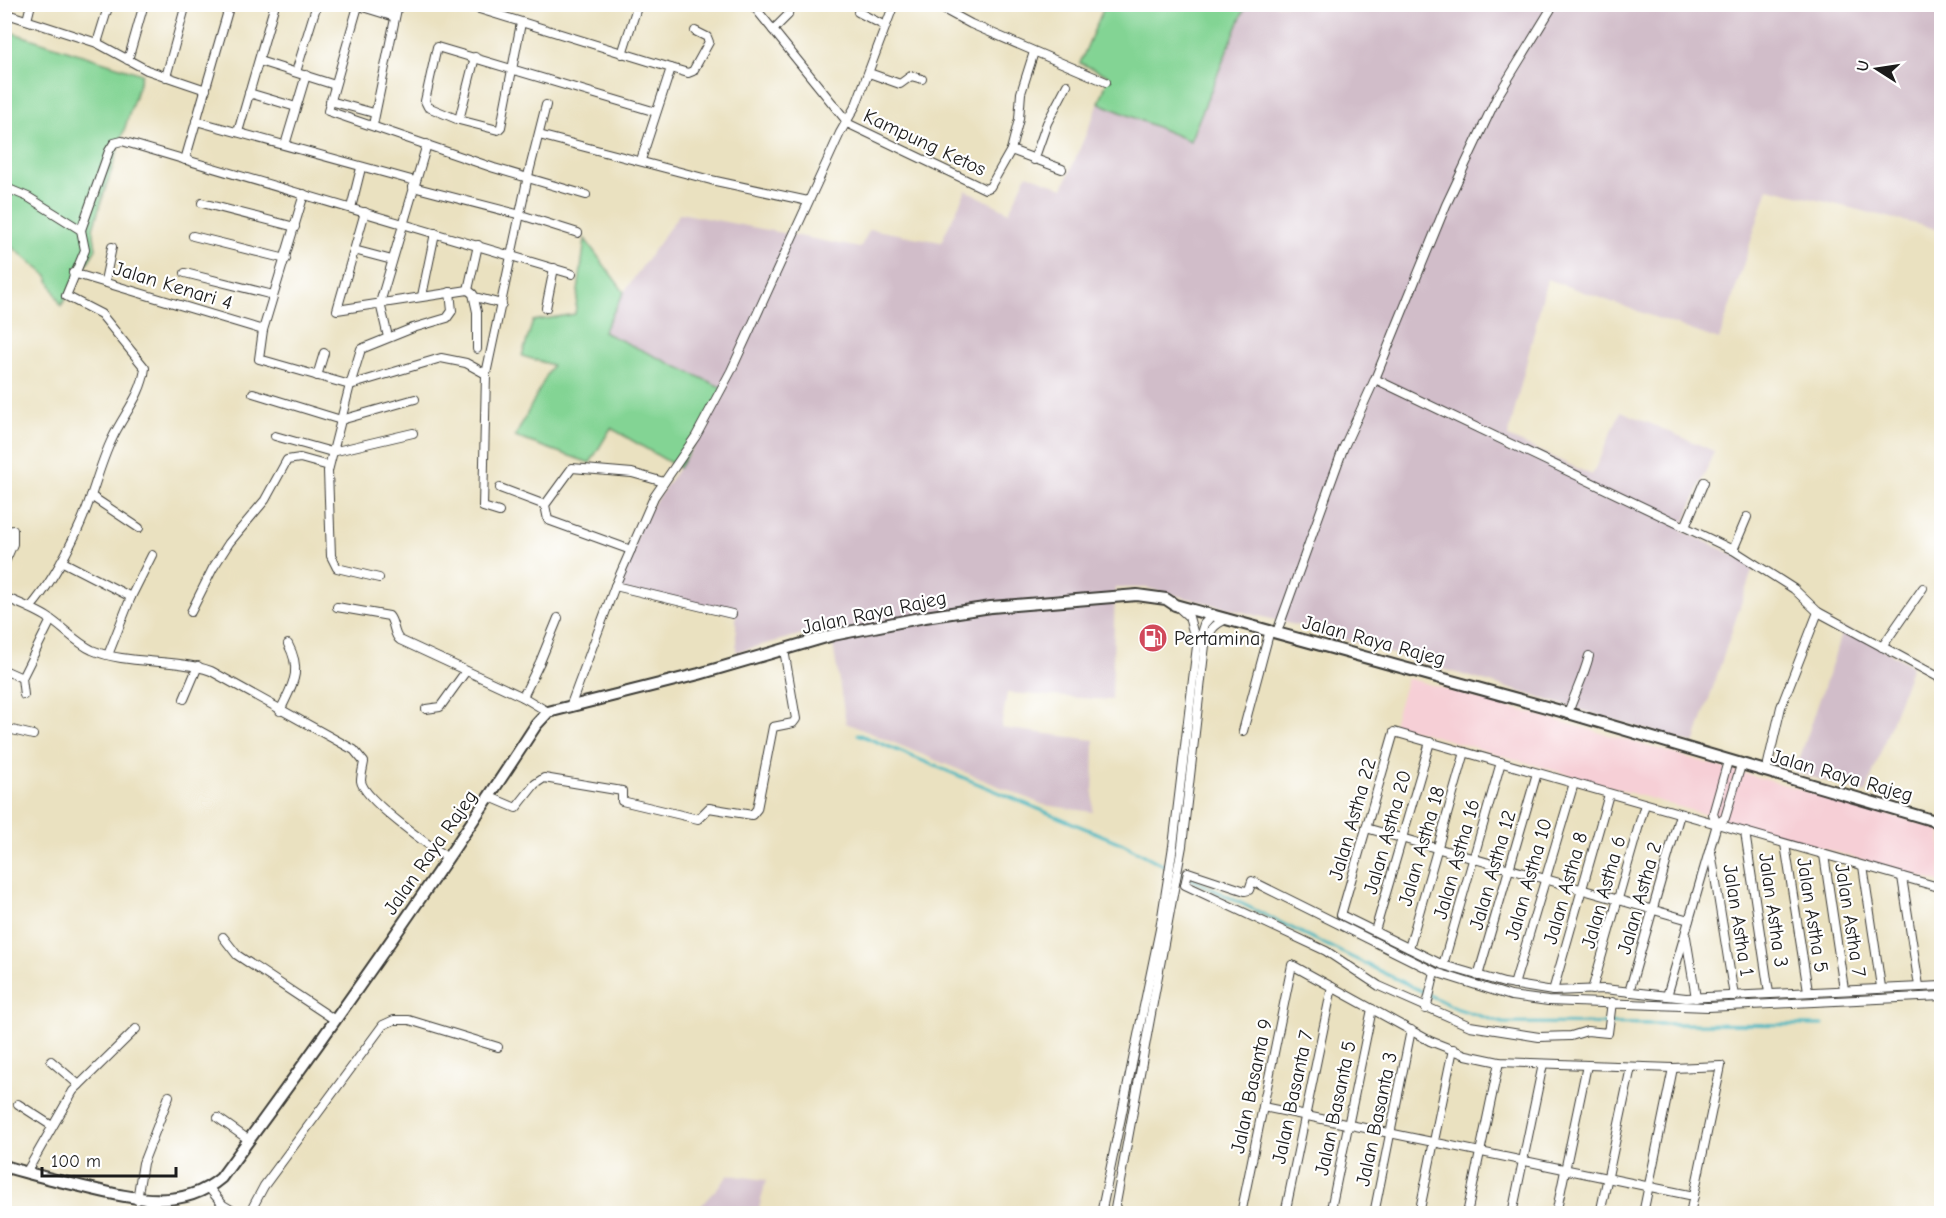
<svg xmlns="http://www.w3.org/2000/svg" width="1946" height="1218" font-family="'Comic Neue',sans-serif">
<style>
.built{fill:#f6cfd6}
.industrial{fill:#d1bdc9}
.green{fill:#83d494;stroke:#507858;stroke-width:1.5}
.lines{fill:none;stroke-linecap:round;stroke-linejoin:round}
.stream{stroke:#47b6c0;stroke-width:3}
.minor-casing{stroke:#3b3a35;stroke-width:10}
.secondary-casing{stroke:#3b3a35;stroke-width:14}
.minor{stroke:#fff;stroke-width:8}
.secondary{stroke:#fff;stroke-width:10}
.labels{text-anchor:middle;stroke-width:4.5;stroke-linejoin:round;paint-order:stroke}
.street-label{font-size:20px;fill:#1c1c1c;stroke:#fff}
.poi-label{font-size:20px;fill:#1c1c1c;stroke:#fff;text-anchor:start}
</style>
<rect width="100%" height="100%" fill="#fff"/>
<filter id="ink" filterUnits="userSpaceOnUse"><feTurbulence type="fractalNoise" baseFrequency=".0167" numOctaves="2"/><feDisplacementMap in="SourceGraphic" scale="12" xChannelSelector="R" yChannelSelector="G"/><feConvolveMatrix kernelMatrix="1 2 1 2 8 2 1 2 1" color-interpolation-filters="sRGB"/></filter>
<filter id="wash" filterUnits="userSpaceOnUse"><feTurbulence type="fractalNoise" baseFrequency=".008" numOctaves="4" result="noise"/><feDisplacementMap in="SourceGraphic" scale="24" xChannelSelector="R" yChannelSelector="G"/><feGaussianBlur stdDeviation="1.35" result="paint"/><feColorMatrix in="noise" values="0 0 0 0 0 0 0 0 0 0 0 0 0 0 0 0 0 1.4 0 .05"/><feComposite in="paint" operator="in"/></filter>
<g filter="url(#wash)">
<rect width="100%" height="100%" fill="#eae1c0"/>
<polygon class="built" points="1407,678 1941,829 1941,883 1393,724"/>
<g class="industrial">
<polygon points="1246,5 1941,5 1941,230 1768,188 1719,340 1547,279 1508,437 1592,475 1621,411 1714,451 1682,530 1754,565 1694,744 1303,627 1146,588 1115,588 1112,700 1007,693 1001,728 1094,740 1093,812 1044,805 846,723 830,627 736,652 736,615 619,590 641,521 689,454 725,389 602,332 624,292 680,213 860,248 870,229 941,242 966,190 1009,212 1027,174 1063,188 1099,103 1190,141"/>
<polygon points="1844,628 1912,665 1866,793 1795,772"/>
<polygon points="729,1175 766,1180 758,1213 694,1213"/>
</g>
<g class="green">
<polygon points="1105,5 1246,5 1190,141 1099,103 1109,76 1080,63"/>
<polygon points="4,30 142,74 93,228 96,249 61,306 47,276 5,241"/>
<polygon points="585,239 624,292 603,332 725,389 679,468 611,428 590,463 515,437 552,365 522,356 533,321 575,314"/>
</g>
<g class="lines">
<g class="stream">
<polyline points="858,734 1123,844 1167,867"/>
<polyline points="1179,873 1458,1009 1503,1023 1823,1025"/>
</g>
</g>
</g>
<g filter="url(#ink)">
<g class="lines">
<g class="minor-casing">
<g id="minor">
<polyline points="353,4 395,17"/>
<polyline points="463,4 671,68 641,160"/>
<polyline points="752,4 849,124 985,189 990,187 1011,150 1019,119 1021,93 1034,52"/>
<polyline points="934,4 971,24 1106,82"/>
<polyline points="358,6 328,111 494,168 586,195"/>
<polyline points="858,12 885,26"/>
<polyline points="4,13 97,43 147,70 206,90"/>
<polyline points="27,20 31,4"/>
<polyline points="521,23 501,127 498,130 459,120 428,107 425,101 437,47 656,112"/>
<polyline points="773,30 788,15 789,4"/>
<polyline points="97,43 109,4"/>
<polyline points="622,54 638,4"/>
<polyline points="128,60 144,4"/>
<polyline points="259,61 335,85"/>
<polyline points="671,68 688,73 693,71 709,42 707,37 695,31"/>
<polyline points="296,72 317,4"/>
<polyline points="869,73 900,84 911,76 922,79"/>
<polyline points="166,77 186,4"/>
<polyline points="249,93 296,107"/>
<polyline points="330,101 374,113"/>
<polyline points="459,120 475,57"/>
<polyline points="196,121 415,181"/>
<polyline points="373,125 398,4"/>
<polyline points="238,132 275,4"/>
<polyline points="539,135 711,180 808,201"/>
<polyline points="285,145 306,75"/>
<polyline points="1011,150 1062,169"/>
<polyline points="185,160 230,4"/>
<polyline points="1034,160 1047,123 1067,85"/>
<path d="M4 187 28 197 81 230 85 250 66 296 101 314 145 368C142 395 123 415 112 439 98 468 92 500 78 529 65 557 50 585 30 608"/>
<polyline points="413,187 521,215 578,233"/>
<polyline points="304,194 263,330 259,359 350,385 328,471 331,556 337,568 379,578"/>
<polyline points="202,203 295,227"/>
<polyline points="351,208 361,168"/>
<polyline points="365,212 337,310 468,290 473,294 477,312 477,349"/>
<polyline points="81,230 109,151 114,143 122,141 572,274"/>
<polyline points="193,236 286,259"/>
<polyline points="354,250 392,260"/>
<polyline points="73,273 263,330"/>
<polyline points="185,273 273,295"/>
<polyline points="105,281 112,247"/>
<polyline points="468,290 478,245"/>
<polyline points="422,296 435,233"/>
<polyline points="475,297 502,304"/>
<polyline points="546,308 554,268"/>
<polyline points="388,337 380,303 427,144"/>
<polyline points="317,376 324,353"/>
<polyline points="1375,379 1733,550"/>
<polyline points="350,385 361,349 413,328 447,318 452,311 450,292"/>
<polyline points="350,385 441,358 466,363 486,374"/>
<polyline points="253,393 341,420 415,399"/>
<polyline points="275,436 332,452 413,433"/>
<polyline points="500,488 545,505"/>
<polyline points="91,496 139,528"/>
<polyline points="499,512 483,507 486,374 528,176 546,105"/>
<polyline points="1747,517 1733,550 1794,589 1818,612 1942,679"/>
<polyline points="1685,527 1704,482"/>
<polyline points="631,550 548,520 545,505 572,468 632,473 664,482"/>
<polyline points="61,561 131,597 108,655"/>
<polyline points="4,564 13,544 13,530"/>
<polyline points="615,586 732,614"/>
<path d="M4 597C19 603 34 609 47 617 63 627 75 642 92 650 126 665 174 658 211 671L354 750 364 762C363 768 361 776 361 781 363 799 431 847 448 858"/>
<polyline points="131,597 152,555"/>
<polyline points="1177,606 1189,617 1196,642"/>
<path d="M337 607 389 616C395 623 393 635 400 640L523 697 548 712"/>
<polyline points="191,612 213,568 229,543 265,500 287,460 300,458 329,466"/>
<polyline points="1277,632 1343,449 1375,379 1446,205 1497,97 1554,4"/>
<polyline points="1882,647 1923,588"/>
<polyline points="4,670 22,678"/>
<polyline points="24,695 22,678 51,620"/>
<polyline points="523,697 540,662 558,618"/>
<polyline points="184,699 198,666"/>
<polyline points="570,707 615,586 654,497 696,436 731,371 840,133 856,105 894,4"/>
<polyline points="426,709 440,707 466,671"/>
<path d="M280 711C292 685 303 672 288 644"/>
<path d="M1568 713C1575 693 1584 676 1589 656"/>
<polyline points="4,728 33,735"/>
<polyline points="1243,731 1270,630"/>
<polyline points="1766,772 1781,707 1818,612"/>
<polyline points="490,797 516,808 535,784 544,778 622,791 622,801 698,819 709,808 752,815 757,809 773,727 793,723 796,719 784,650"/>
<polyline points="1717,824 1713,814 1728,761"/>
<polyline points="1717,824 1725,818 1741,765"/>
<polyline points="1366,828 1689,920"/>
<polyline points="1745,832 1769,993"/>
<polyline points="1785,844 1808,991"/>
<polyline points="1711,852 1734,996"/>
<polyline points="1824,855 1844,989"/>
<polyline points="1863,866 1881,987"/>
<polyline points="1902,877 1919,986"/>
<polyline points="1942,888 1394,732 1341,915 1443,965 1504,983 1553,991 1604,989 1686,998 1942,986"/>
<polyline points="1375,931 1430,742"/>
<polyline points="223,937 237,955 335,1020"/>
<polyline points="1686,937 1696,998"/>
<polyline points="1409,948 1465,752"/>
<polyline points="1443,965 1501,762"/>
<polyline points="1478,976 1537,773"/>
<polyline points="1514,985 1574,783"/>
<polyline points="1592,990 1645,804"/>
<polyline points="1553,991 1609,794"/>
<polyline points="1629,992 1680,814"/>
<polyline points="1667,996 1717,824"/>
<polyline points="1612,1002 1608,1033 1587,1031 1571,1036 1539,1037 1470,1026 1379,986 1326,951 1185,885 1188,872 1245,891 1249,890 1252,881 1435,972 1511,996 1548,1001 1708,1007 1942,996"/>
<polyline points="1426,1009 1435,972"/>
<polyline points="51,1061 79,1085"/>
<polyline points="18,1104 52,1126"/>
<polyline points="1263,1107 1694,1196"/>
<polyline points="218,1118 249,1140"/>
<polyline points="26,1173 73,1091 136,1029"/>
<polyline points="209,1188 223,1205 238,1214"/>
<polyline points="137,1200 143,1163 169,1096"/>
<polyline points="249,1214 264,1186 383,1025 394,1020 409,1020 498,1047"/>
<polyline points="1101,1214 1160,929 1173,846 1197,646 1204,624 1213,614"/>
<path d="M1114 1214 1182 846 1205 645C1209 631 1214 624 1227 619"/>
<polyline points="1241,1214 1292,965 1430,1041 1466,1055 1499,1062 1673,1068 1721,1066 1690,1214"/>
<polyline points="1285,1214 1332,987"/>
<polyline points="1330,1214 1372,1009"/>
<polyline points="1374,1214 1411,1030"/>
<polyline points="1419,1214 1453,1049"/>
<polyline points="1467,1214 1499,1062"/>
<polyline points="1512,1214 1543,1064"/>
<polyline points="1556,1214 1587,1065"/>
<polyline points="1600,1214 1631,1067"/>
<polyline points="1643,1214 1673,1068"/>
</g>
</g>
<g class="secondary-casing">
<path id="secondary" d="M4 1166C29 1174 55 1180 80 1186 127 1197 180 1213 221 1178 330 1030 436 879 536 725L548 712 699 674 833 635 925 617 991 607 1137 595 1166 599 1175 605 1568 713 1942 823"/>
</g>
<use href="#minor" class="minor"/>
<use href="#secondary" class="secondary"/>
</g>
</g>
<defs>
<g id="fuel-disc" transform="scale(1.5)"><circle r="9.5" fill="#d1495b" stroke="#fff"/><path d="M-5.5-6h7V0h2V4h1.3V-2.5L3-4.5l.8-.8L6-3V5H2.5V1h-1V6h-7ZM-4.2-4.7v3.2H.2V-4.7Z" fill="#fff"/></g>
</defs>
<g fill-rule="evenodd">
<use href="#fuel-disc" x="1153" y="638"/>
</g>
<g class="labels">
<g class="street-label">
<text transform="translate(925 142) rotate(25)" y="7">Kampung Ketos</text>
<text transform="translate(173 285) rotate(17)" y="7">Jalan Kenari 4</text>
<text transform="translate(874 612) rotate(-12)" y="7">Jalan Raya Rajeg</text>
<text transform="translate(1374 640) rotate(15)" y="7">Jalan Raya Rajeg</text>
<text transform="translate(1842 775) rotate(16)" y="7">Jalan Raya Rajeg</text>
<text transform="translate(1352 819) rotate(-74)" y="7">Jalan Astha 22</text>
<text transform="translate(1387 832) rotate(-74)" y="7">Jalan Astha 20</text>
<text transform="translate(1421 846) rotate(-74)" y="7">Jalan Astha 18</text>
<text transform="translate(430 852) rotate(-55)" y="7">Jalan Raya Rajeg</text>
<text transform="translate(1456 859) rotate(-74)" y="7">Jalan Astha 16</text>
<text transform="translate(1492 870) rotate(-74)" y="7">Jalan Astha 12</text>
<text transform="translate(1528 879) rotate(-74)" y="7">Jalan Astha 10</text>
<text transform="translate(1565 888) rotate(-74)" y="7">Jalan Astha 8</text>
<text transform="translate(1603 892) rotate(-74)" y="7">Jalan Astha 6</text>
<text transform="translate(1639 898) rotate(-74)" y="7">Jalan Astha 2</text>
<text transform="translate(1774 910) rotate(82)" y="7">Jalan Astha 3</text>
<text transform="translate(1813 915) rotate(81)" y="7">Jalan Astha 5</text>
<text transform="translate(1739 920) rotate(81)" y="7">Jalan Astha 1</text>
<text transform="translate(1851 920) rotate(81)" y="7">Jalan Astha 7</text>
<text transform="translate(1251 1086) rotate(-78)" y="7">Jalan Basanta 9</text>
<text transform="translate(1292 1097) rotate(-78)" y="7">Jalan Basanta 7</text>
<text transform="translate(1335 1108) rotate(-78)" y="7">Jalan Basanta 5</text>
<text transform="translate(1376 1119) rotate(-78)" y="7">Jalan Basanta 3</text>
</g>
<g class="poi-label">
<text x="1174" y="645">Pertamina</text>
</g>
</g>
<rect width="1946" height="1218" fill="none" stroke="#fff" stroke-width="24"/>
<g transform="translate(1877 69) rotate(282)" stroke="#ffffff" stroke-width="4.5" paint-order="stroke">
<path d="M0-4.5L10 22L0 15L-10 22Z" fill="#1c1c1c"/>
<text y="-9" font-size="16" font-weight="bold" text-anchor="middle" fill="#1c1c1c">U</text>
</g>
<path d="M42 1167v9h134v-9" fill="none" stroke="#1c1c1c" stroke-width="3"/>
<text x="51" y="1167" font-size="18" fill="#1c1c1c" stroke="#ffffff" stroke-width="4.5" paint-order="stroke">100 m</text>
</svg>
